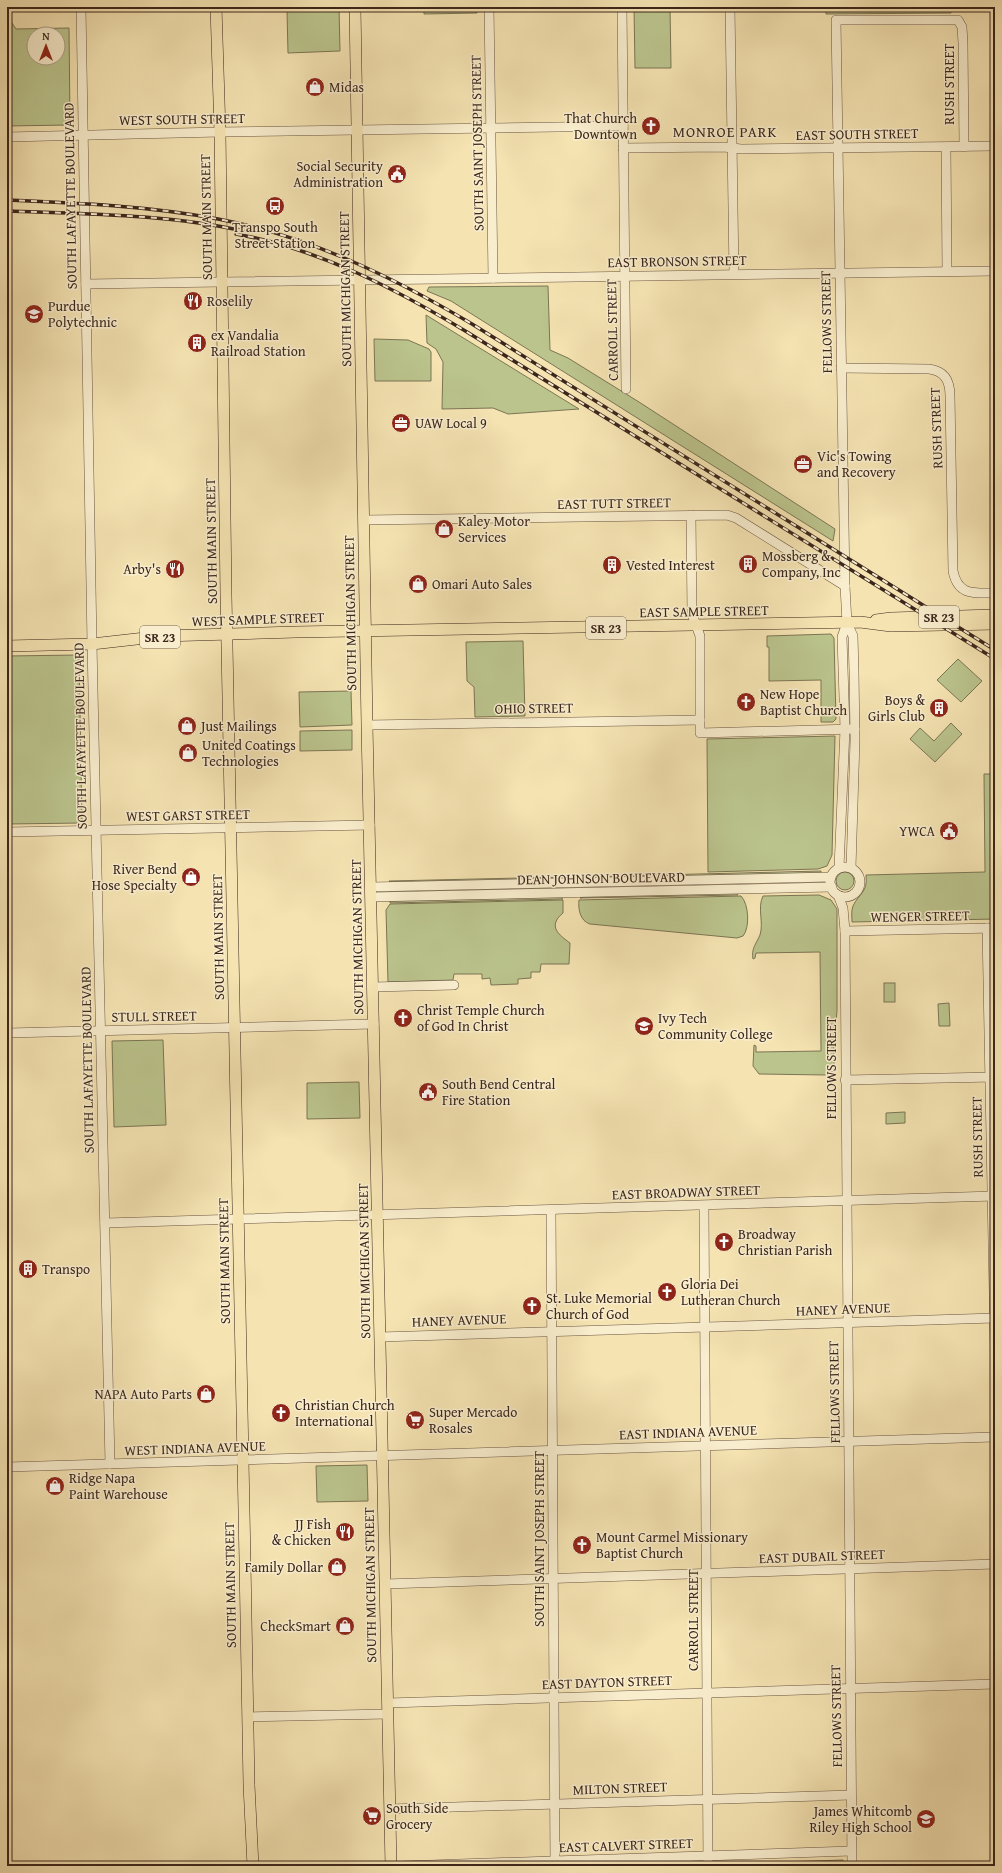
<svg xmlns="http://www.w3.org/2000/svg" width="1002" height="1873" font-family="'Gentium Book Plus',serif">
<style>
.green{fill:#bbc48d;stroke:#7c7554;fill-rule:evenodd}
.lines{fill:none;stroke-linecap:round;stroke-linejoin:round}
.minor-casing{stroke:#6a5542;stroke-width:10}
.major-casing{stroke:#3c261c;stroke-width:12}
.minor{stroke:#f8edcd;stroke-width:9}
.major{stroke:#f5e3b2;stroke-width:11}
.rail-casing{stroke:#3c261c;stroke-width:3.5}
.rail{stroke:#f8edcd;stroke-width:2;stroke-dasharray:6;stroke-linecap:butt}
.labels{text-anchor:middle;stroke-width:3;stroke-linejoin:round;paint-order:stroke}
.shield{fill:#f8edcd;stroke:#746251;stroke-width:1}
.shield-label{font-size:13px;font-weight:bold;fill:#3c261c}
.street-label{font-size:14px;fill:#3c261c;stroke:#f8edcd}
.poi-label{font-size:14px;fill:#3c261c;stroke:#f8edcd;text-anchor:start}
.neighbourhood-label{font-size:15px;letter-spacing:1px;fill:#3c261c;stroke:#f8edcd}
</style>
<rect width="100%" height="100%" fill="#f5e3b2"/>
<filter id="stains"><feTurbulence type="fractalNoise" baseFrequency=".005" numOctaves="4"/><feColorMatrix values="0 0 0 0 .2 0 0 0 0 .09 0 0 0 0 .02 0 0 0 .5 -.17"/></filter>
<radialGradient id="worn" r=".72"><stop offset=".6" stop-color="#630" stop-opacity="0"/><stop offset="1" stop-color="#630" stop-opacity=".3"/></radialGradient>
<g class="green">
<path d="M7 7H10V20L16 29 69 28 70 125 7 126ZM34 34H58V58H34Z"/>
<polygon points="298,7 339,7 340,51 288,53 287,11 298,11"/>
<polygon points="424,7 477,7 477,13 424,14"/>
<polygon points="634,7 670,7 671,68 635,68"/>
<polygon points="826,7 975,7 977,8 951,8 951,13 826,14"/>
<polygon points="548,286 550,350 568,358 639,402 835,529 833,541 451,301 427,291 429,287"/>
<polygon points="426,315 579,409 508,414 493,408 442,409 443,362 436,349 427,343"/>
<polygon points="374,339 408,340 429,349 431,352 431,381 375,381"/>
<polygon points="831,634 834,638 836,719 833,722 821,722 821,680 769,681 769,647 767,647 767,636"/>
<polygon points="523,641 525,716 475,717 474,687 467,681 466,642"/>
<polygon points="79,655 82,823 7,824 7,656"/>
<polygon points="958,659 982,681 961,702 937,680"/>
<polygon points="351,691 352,725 300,727 299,692"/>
<polygon points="951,723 962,734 935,762 910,739 920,728 934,741"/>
<polygon points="352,730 352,750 300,751 300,731"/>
<polygon points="835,736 832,855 827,866 818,869 708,872 707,739"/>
<path d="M984 774H995V919L852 922C852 917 851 911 853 906 859 893 868 893 866 875L985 872Z"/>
<polygon points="821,871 821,872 818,873 582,878 577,877"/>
<circle cx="845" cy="881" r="9"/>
<polygon points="565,877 561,879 390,882 389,881"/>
<polygon points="556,886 557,889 390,893 390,890"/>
<polygon points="736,893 738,895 580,898 584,897"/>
<path d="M819 895 831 900 837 909V1011L834 1044V1071L826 1075 759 1074 753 1066 754 1045 756 1046V1052L821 1051 820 952 756 953 755 958 753 959C751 949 756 944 760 935 764 922 757 908 763 896Z"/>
<path d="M741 896C749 904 750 928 743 936L737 938 590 924C580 921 578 909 579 900Z"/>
<polygon points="560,897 563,899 390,903 390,901"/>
<path d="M563 900V913C547 926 559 935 570 943L569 964H541L540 972H531V978L518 979V984L491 985 490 978 482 979V974H454L453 980 388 982 386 910 390 904Z"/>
<rect x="884" y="983" width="11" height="19"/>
<polygon points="949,1003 950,1026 939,1026 938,1004"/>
<polygon points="163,1040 166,1125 114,1127 112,1041"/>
<polygon points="359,1082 360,1118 307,1119 307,1083"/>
<polygon points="905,1112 905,1123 886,1124 886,1113"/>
<polygon points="367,1465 368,1501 317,1502 316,1466"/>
<polygon points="843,1860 844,1866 783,1866 783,1862"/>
</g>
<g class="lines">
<g class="minor-casing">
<g id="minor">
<polyline points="81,7 92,644 110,1464"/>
<polyline points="489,7 493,278"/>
<polyline points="622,7 626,389"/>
<polyline points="730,7 734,274"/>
<polyline points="7,137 220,132 623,126"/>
<polyline points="946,147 947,271"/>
<polyline points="623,148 724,147 741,149 995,146"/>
<polyline points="86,284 995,271"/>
<path d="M841 368 929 369C945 371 950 381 950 396L953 571C958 596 974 593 995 593"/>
<polyline points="691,515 692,614 700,636 700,733 855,729"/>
<polyline points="364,520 727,515 736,518 845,586"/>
<polyline points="367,725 700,720"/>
<polyline points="7,832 370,825"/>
<circle cx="845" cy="882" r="15"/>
<polyline points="839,868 845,729 842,637 847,623"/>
<polyline points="851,868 855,740 854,672 853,636 847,623 845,586 836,20 958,20 962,27 963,43 964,147"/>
<polyline points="371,887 831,877"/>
<polyline points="838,895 843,908 845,931 852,1866"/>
<polyline points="371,897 832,887"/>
<polyline points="987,928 995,1345"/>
<polyline points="845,931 995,928"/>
<polyline points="373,987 454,985"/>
<polyline points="7,1033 374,1024"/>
<polyline points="845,1080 995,1077"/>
<polyline points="704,1206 708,1866"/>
<polyline points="551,1211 555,1866"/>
<polyline points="105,1223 995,1196"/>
<polyline points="380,1337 995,1318"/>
<polyline points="7,1467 995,1437"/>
<polyline points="385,1584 995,1564"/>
<polyline points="388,1703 995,1684"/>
<polyline points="248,1717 388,1714"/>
<polyline points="390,1809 851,1795"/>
<polyline points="401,1866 851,1851"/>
</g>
</g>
<g class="major-casing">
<g id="major">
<polyline points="216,7 220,132 226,595 245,1562 249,1785 253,1866"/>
<polyline points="355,7 367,725 391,1866"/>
<polyline points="876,620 891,618 995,615"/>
<polyline points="7,646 92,644 163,636 296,632 860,622 891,626 995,624"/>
</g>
</g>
<use href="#minor" class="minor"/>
<use href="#major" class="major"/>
<g class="rail-casing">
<g id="rail">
<path d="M7 200C78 203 149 206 218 219 309 236 393 277 472 324L995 650"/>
<path d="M7 211C85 214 167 214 243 231"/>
<path d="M236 234C319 249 396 289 467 332L995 659"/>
</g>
</g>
<use href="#rail" class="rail"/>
</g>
<defs>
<g id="shop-disc" transform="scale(1)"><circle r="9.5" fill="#8f2418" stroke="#f8edcd"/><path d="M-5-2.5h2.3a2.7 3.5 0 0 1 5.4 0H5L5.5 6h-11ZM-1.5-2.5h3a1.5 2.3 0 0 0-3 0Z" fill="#fff"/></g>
<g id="church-disc" transform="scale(1)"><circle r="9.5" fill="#8f2418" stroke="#f8edcd"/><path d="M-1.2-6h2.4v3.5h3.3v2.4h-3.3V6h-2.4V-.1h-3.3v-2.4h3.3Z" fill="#fff"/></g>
<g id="civic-disc" transform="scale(1)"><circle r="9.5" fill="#8f2418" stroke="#f8edcd"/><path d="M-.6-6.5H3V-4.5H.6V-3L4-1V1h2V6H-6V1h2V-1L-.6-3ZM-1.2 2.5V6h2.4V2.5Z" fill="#fff"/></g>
<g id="bus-disc" transform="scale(1)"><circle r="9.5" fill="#8f2418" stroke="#f8edcd"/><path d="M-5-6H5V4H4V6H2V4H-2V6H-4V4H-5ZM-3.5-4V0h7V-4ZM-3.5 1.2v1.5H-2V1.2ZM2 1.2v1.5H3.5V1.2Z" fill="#fff"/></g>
<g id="restaurant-disc" transform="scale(1)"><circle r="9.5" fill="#8f2418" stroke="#f8edcd"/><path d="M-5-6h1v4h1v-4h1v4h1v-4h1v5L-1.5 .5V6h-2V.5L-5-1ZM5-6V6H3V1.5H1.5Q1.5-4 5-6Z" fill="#fff"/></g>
<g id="university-disc" transform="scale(1)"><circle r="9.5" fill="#8f2418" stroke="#f8edcd"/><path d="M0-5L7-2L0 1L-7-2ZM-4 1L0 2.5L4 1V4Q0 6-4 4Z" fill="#fff"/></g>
<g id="building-disc" transform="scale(1)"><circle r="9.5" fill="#8f2418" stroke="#f8edcd"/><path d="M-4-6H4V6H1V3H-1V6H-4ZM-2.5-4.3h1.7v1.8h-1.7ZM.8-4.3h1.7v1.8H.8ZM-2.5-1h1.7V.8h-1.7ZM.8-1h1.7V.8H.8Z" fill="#fff"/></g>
<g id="office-disc" transform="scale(1)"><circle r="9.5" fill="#8f2418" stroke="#f8edcd"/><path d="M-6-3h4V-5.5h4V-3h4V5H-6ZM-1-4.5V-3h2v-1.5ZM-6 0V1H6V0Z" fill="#fff"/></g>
<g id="supermarket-disc" transform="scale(1)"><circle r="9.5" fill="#8f2418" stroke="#f8edcd"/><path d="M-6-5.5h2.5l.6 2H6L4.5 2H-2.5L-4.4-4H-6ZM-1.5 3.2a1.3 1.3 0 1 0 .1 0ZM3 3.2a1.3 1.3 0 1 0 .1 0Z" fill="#fff"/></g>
<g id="school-disc" transform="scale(1)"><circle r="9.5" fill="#8f2418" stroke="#f8edcd"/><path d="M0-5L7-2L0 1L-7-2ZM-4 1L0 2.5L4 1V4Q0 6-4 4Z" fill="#fff"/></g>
</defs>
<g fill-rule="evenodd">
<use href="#shop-disc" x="315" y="87"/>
<use href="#church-disc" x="651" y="126"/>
<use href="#civic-disc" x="397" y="174"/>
<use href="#bus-disc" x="275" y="206"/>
<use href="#restaurant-disc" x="193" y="301"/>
<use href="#university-disc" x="34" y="314"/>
<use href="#building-disc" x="197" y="343"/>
<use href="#office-disc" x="401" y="423"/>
<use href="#office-disc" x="803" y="464"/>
<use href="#shop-disc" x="444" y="529"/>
<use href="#building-disc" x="748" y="564"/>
<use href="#building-disc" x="612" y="565"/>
<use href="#restaurant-disc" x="175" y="569"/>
<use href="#shop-disc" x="418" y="584"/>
<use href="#church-disc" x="746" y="702"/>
<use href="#building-disc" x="939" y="708"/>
<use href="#shop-disc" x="187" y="726"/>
<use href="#shop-disc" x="188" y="753"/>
<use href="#civic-disc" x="949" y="831"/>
<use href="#shop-disc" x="191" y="877"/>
<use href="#church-disc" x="403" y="1018"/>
<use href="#university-disc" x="644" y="1026"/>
<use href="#civic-disc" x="428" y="1092"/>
<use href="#church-disc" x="724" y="1242"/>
<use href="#building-disc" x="28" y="1269"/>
<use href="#church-disc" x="667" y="1292"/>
<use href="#church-disc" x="532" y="1306"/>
<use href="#shop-disc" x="206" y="1394"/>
<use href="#church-disc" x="281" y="1413"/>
<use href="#supermarket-disc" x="415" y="1420"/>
<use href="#shop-disc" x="55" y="1486"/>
<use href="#restaurant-disc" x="345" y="1532"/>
<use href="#church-disc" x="582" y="1545"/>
<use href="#shop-disc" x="337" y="1567"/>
<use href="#shop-disc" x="345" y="1626"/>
<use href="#supermarket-disc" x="372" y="1816"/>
<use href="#school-disc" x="926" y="1819"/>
</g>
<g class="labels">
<g class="shield">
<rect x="919" y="606" width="40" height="22" rx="3"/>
<rect x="586" y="617" width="40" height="22" rx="3"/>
<rect x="140" y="626" width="40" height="22" rx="3"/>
</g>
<g class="shield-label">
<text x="939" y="622">SR 23</text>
<text x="606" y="633">SR 23</text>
<text x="160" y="642">SR 23</text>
</g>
<g class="street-label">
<text transform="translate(949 84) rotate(-90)" y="5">RUSH STREET</text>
<text transform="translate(182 119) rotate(-1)" y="5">WEST SOUTH STREET</text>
<text transform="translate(857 134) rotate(-1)" y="5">EAST SOUTH STREET</text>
<text transform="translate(477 143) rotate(-91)" y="5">SOUTH SAINT JOSEPH STREET</text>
<text transform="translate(70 196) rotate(-91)" y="5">SOUTH LAFAYETTE BOULEVARD</text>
<text transform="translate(206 217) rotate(-91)" y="5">SOUTH MAIN STREET</text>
<text transform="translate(677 261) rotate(-1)" y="5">EAST BRONSON STREET</text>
<text transform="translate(345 289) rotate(-91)" y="5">SOUTH MICHIGAN STREET</text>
<text transform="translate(826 322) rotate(-91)" y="5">FELLOWS STREET</text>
<text transform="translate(612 330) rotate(-91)" y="5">CARROLL STREET</text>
<text transform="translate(936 428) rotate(-92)" y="5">RUSH STREET</text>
<text transform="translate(614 503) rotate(-1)" y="5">EAST TUTT STREET</text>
<text transform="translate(211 541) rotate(-91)" y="5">SOUTH MAIN STREET</text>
<text transform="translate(704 611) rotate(-1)" y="5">EAST SAMPLE STREET</text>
<text transform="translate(350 613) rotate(-91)" y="5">SOUTH MICHIGAN STREET</text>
<text transform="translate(258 619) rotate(-2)" y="5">WEST SAMPLE STREET</text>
<text transform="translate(534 708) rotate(-1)" y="5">OHIO STREET</text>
<text transform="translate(80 736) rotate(-91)" y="5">SOUTH LAFAYETTE BOULEVARD</text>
<text transform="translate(188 815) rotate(-1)" y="5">WEST GARST STREET</text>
<text transform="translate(601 878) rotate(-1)" y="5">DEAN JOHNSON BOULEVARD</text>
<text transform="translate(920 916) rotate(-1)" y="5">WENGER STREET</text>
<text transform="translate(218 937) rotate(-91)" y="5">SOUTH MAIN STREET</text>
<text transform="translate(357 937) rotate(-91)" y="5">SOUTH MICHIGAN STREET</text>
<text transform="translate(154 1016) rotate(-1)" y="5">STULL STREET</text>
<text transform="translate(87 1060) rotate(-91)" y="5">SOUTH LAFAYETTE BOULEVARD</text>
<text transform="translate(831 1068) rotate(-90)" y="5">FELLOWS STREET</text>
<text transform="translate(977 1137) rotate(-91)" y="5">RUSH STREET</text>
<text transform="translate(686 1192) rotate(-2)" y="5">EAST BROADWAY STREET</text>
<text transform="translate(224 1261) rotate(-91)" y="5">SOUTH MAIN STREET</text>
<text transform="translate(364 1261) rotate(-91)" y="5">SOUTH MICHIGAN STREET</text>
<text transform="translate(843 1309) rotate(-2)" y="5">HANEY AVENUE</text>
<text transform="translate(459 1320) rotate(-2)" y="5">HANEY AVENUE</text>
<text transform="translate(834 1392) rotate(-91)" y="5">FELLOWS STREET</text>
<text transform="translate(688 1432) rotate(-2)" y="5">EAST INDIANA AVENUE</text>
<text transform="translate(195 1448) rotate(-2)" y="5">WEST INDIANA AVENUE</text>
<text transform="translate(539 1539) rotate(-90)" y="5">SOUTH SAINT JOSEPH STREET</text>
<text transform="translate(822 1556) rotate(-2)" y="5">EAST DUBAIL STREET</text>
<text transform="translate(230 1585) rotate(-91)" y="5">SOUTH MAIN STREET</text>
<text transform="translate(370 1585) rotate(-91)" y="5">SOUTH MICHIGAN STREET</text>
<text transform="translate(693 1620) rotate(-90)" y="5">CARROLL STREET</text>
<text transform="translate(607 1682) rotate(-2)" y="5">EAST DAYTON STREET</text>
<text transform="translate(836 1716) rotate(-91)" y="5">FELLOWS STREET</text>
<text transform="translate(620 1788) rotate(-2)" y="5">MILTON STREET</text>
<text transform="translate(626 1845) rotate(-2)" y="5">EAST CALVERT STREET</text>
</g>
<g class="poi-label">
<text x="329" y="92">Midas</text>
<text x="637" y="123" text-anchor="end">That Church<tspan x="637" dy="16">Downtown</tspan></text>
<text x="383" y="171" text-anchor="end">Social Security<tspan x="383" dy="16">Administration</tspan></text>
<text x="275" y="232" text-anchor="middle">Transpo South<tspan x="275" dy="16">Street Station</tspan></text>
<text x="207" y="306">Roselily</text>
<text x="48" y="311">Purdue<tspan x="48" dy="16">Polytechnic</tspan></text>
<text x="211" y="340">ex Vandalia<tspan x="211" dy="16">Railroad Station</tspan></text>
<text x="415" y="428">UAW Local 9</text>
<text x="817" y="461">Vic's Towing<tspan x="817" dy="16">and Recovery</tspan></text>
<text x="458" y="526">Kaley Motor<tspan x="458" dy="16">Services</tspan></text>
<text x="762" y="561">Mossberg &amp;<tspan x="762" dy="16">Company, Inc</tspan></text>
<text x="626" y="570">Vested Interest</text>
<text x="161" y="574" text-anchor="end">Arby's</text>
<text x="432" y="589">Omari Auto Sales</text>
<text x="760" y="699">New Hope<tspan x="760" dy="16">Baptist Church</tspan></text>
<text x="925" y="705" text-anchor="end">Boys &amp;<tspan x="925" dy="16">Girls Club</tspan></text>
<text x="201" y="731">Just Mailings</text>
<text x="202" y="750">United Coatings<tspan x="202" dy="16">Technologies</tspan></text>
<text x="935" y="836" text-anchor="end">YWCA</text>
<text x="177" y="874" text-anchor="end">River Bend<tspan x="177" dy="16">Hose Specialty</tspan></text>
<text x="417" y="1015">Christ Temple Church<tspan x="417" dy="16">of God In Christ</tspan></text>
<text x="658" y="1023">Ivy Tech<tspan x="658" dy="16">Community College</tspan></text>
<text x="442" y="1089">South Bend Central<tspan x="442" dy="16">Fire Station</tspan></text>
<text x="738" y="1239">Broadway<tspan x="738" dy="16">Christian Parish</tspan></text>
<text x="42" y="1274">Transpo</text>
<text x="681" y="1289">Gloria Dei<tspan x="681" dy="16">Lutheran Church</tspan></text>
<text x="546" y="1303">St. Luke Memorial<tspan x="546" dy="16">Church of God</tspan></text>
<text x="192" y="1399" text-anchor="end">NAPA Auto Parts</text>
<text x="295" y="1410">Christian Church<tspan x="295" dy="16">International</tspan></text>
<text x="429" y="1417">Super Mercado<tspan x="429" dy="16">Rosales</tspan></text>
<text x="69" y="1483">Ridge Napa<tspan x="69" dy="16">Paint Warehouse</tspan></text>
<text x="331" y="1529" text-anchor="end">JJ Fish<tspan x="331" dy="16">&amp; Chicken</tspan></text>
<text x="596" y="1542">Mount Carmel Missionary<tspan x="596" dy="16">Baptist Church</tspan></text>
<text x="323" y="1572" text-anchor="end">Family Dollar</text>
<text x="331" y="1631" text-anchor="end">CheckSmart</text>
<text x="386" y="1813">South Side<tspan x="386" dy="16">Grocery</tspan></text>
<text x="912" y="1816" text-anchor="end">James Whitcomb<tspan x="912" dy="16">Riley High School</tspan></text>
</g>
<g class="neighbourhood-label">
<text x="725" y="137">MONROE PARK</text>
</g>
</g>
<rect width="1002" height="1873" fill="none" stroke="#f5e3b2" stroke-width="24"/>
<rect x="8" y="8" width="986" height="1857" fill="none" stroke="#3c261c" stroke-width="2"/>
<rect x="12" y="12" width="978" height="1849" fill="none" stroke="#3c261c"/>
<g transform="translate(46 46)"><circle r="19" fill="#f8edcd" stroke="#ad9d86"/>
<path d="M0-3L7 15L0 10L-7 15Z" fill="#8f2418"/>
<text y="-6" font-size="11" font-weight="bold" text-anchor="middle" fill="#3c261c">N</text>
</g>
<rect width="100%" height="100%" filter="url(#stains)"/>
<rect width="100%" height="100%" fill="url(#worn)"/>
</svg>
